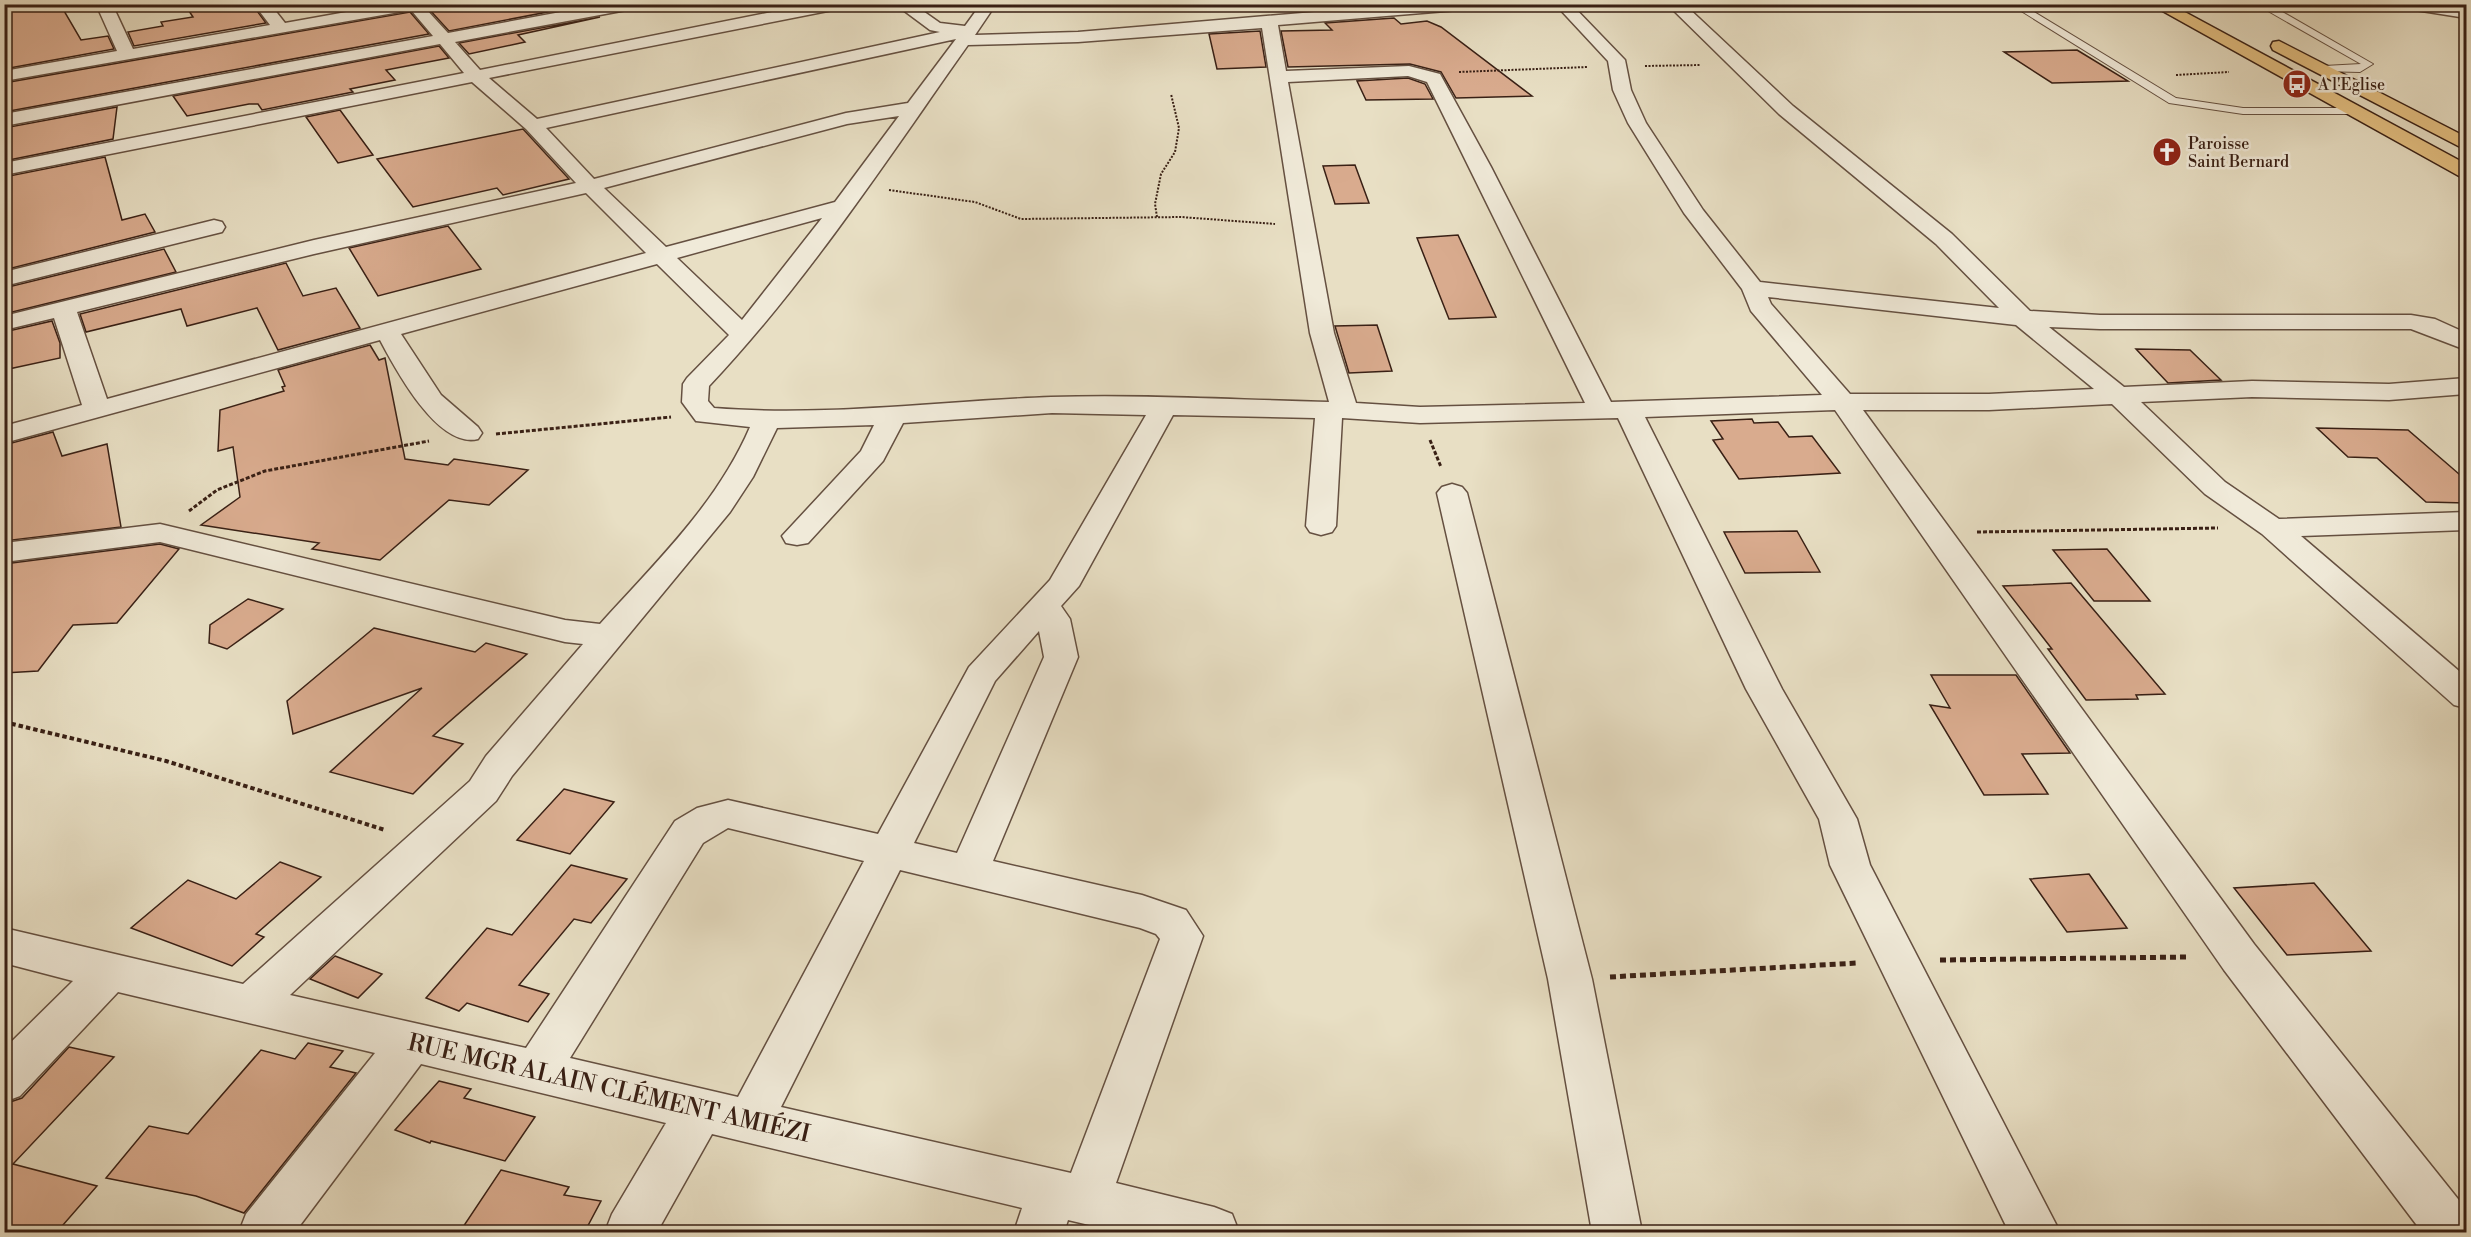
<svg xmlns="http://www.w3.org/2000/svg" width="2471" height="1237" font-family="'Libre Bodoni',serif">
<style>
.building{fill:#d9ab8e;stroke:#392015;stroke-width:1.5}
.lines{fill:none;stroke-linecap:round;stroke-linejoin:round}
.service-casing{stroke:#655041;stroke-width:2}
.minor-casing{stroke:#655041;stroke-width:3}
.primary-casing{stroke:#392015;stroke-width:3}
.path-far3{stroke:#392015;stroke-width:2;stroke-dasharray:2 1.5;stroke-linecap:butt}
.path-far2{stroke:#392015;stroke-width:3;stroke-dasharray:4 2;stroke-linecap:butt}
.path-far1{stroke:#392015;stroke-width:4;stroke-dasharray:4.5 3;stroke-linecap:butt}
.path{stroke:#392015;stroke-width:5;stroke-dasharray:6 4;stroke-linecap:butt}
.service{fill:#f0ead9;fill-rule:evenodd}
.minor{fill:#f0ead9;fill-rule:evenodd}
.primary{fill:#e4c082;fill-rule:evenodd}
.labels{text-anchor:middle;stroke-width:5;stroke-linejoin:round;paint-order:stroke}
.far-poi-label{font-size:16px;fill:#392015;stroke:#f0ead9;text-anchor:start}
.near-street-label{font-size:24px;fill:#392015;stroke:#f0ead9}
</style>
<rect width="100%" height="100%" fill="#e8dfc4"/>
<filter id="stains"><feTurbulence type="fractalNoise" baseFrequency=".00333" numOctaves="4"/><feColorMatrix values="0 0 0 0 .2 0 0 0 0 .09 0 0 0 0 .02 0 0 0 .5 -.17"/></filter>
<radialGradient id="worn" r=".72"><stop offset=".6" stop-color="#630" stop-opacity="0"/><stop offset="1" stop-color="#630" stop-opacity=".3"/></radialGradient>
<g class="building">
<polygon points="229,4 252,4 266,23 134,46 128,32 163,26 161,22 193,17 189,11"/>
<polygon points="434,4 589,4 449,31 428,8"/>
<polygon points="50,6 53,11 63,9 81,40 108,36 114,49 4,69 4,12"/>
<polygon points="410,12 429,34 4,112 4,83"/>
<polygon points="600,17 518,35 525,42 469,54 459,43"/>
<polygon points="1394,18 1401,24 1427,21 1441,27 1532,96 1456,98 1441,72 1410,64 1288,67 1281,31 1332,30 1325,23"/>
<polygon points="1260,31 1266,67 1217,69 1209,34"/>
<polygon points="439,46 449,58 386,70 395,80 350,89 353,92 262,110 258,104 249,104 187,116 173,96"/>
<polygon points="2077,50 2128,81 2052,83 2004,52"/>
<polygon points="1408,78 1425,84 1433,99 1366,100 1357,81"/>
<polygon points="117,107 113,139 4,161 4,128"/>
<polygon points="340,110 373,155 338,163 306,117"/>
<polygon points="523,129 569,179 503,195 497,188 413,207 377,159"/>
<polygon points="105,157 122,220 145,214 155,232 4,270 4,177"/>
<polygon points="1355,165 1369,203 1335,204 1323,166"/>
<polygon points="448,226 481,269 378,296 349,248"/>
<polygon points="1458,235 1496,317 1449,319 1417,238"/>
<polygon points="164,249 176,272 4,314 4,288"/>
<polygon points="286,263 303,296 336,288 360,328 278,350 257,308 187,326 181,309 86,332 80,314"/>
<polygon points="52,321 60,343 60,358 4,370 4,332"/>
<polygon points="1377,325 1392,371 1349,373 1335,326"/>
<polygon points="370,345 379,360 385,358 405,459 448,465 454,459 528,470 489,505 449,500 380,560 312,549 319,543 201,525 240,497 233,447 218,451 220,410 284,391 282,387 285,386 278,370"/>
<polygon points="2136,349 2190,350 2221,380 2168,383"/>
<polygon points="1752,419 1754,423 1778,422 1789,437 1812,436 1840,473 1739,479 1713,440 1723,439 1711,421"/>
<polygon points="2317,428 2408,430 2466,480 2466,503 2426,502 2377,458 2348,457"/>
<polygon points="53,432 62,456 107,444 121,527 4,541 4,445"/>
<polygon points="1797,531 1820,572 1745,573 1724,532"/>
<polygon points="160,544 179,549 117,623 73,625 38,671 4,673 4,564"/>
<polygon points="2107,549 2150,601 2094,601 2053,550"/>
<polygon points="2071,583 2165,694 2136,695 2138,699 2086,700 2048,649 2052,649 2003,586"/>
<polygon points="248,599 283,609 227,649 209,643 210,625"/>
<polygon points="374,628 475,652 486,643 527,654 433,736 463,744 413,794 330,772 422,688 293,734 287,701"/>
<polygon points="1931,675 2016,675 2070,753 2022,754 2048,794 1984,795 1930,705 1950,708"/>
<polygon points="564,789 614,802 570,854 517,840"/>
<polygon points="280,862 321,877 256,934 264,937 232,966 131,928 188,880 236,899"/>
<polygon points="571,865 627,879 591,923 574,919 519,985 549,994 528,1022 467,1003 459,1011 426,998 487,928 512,935"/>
<polygon points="2089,874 2127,928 2067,932 2030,879"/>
<polygon points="2314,883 2371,951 2287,955 2234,888"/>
<polygon points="335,956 382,974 358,998 310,979"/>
<polygon points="308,1043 343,1051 330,1067 356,1073 244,1213 196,1196 106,1178 149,1126 188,1134 261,1050 295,1059"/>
<polygon points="69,1047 114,1057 13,1164 97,1186 56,1233 4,1233 4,1104 22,1098"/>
<polygon points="439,1081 471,1089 464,1098 535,1117 505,1161 431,1141 430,1143 395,1130"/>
<polygon points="501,1170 569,1187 564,1195 601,1201 584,1233 459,1233"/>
</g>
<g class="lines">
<g class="service-casing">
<g id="service">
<polygon points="2010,4 2021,4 2176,98 2243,108 2352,108 2357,111 2352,114 2243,114 2169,103"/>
<polygon points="2274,4 2364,4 2279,10 2373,64 2360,72 2320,71 2319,69 2324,66 2361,64 2268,11 2268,7"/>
</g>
</g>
<g class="minor-casing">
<g id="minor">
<path d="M96 4H112L133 49 270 25 254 4H270L285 23 391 4H428L425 8 448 33 604 4H639L632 9 455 42 480 70 812 4H845L838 9 489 78 537 119 940 32 930 30 895 4H913L940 23 965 26 981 4H996L975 35 1078 32 1409 4H1477L1470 9 1278 25 1286 71 1409 66 1440 74 1491 167 1611 402 1822 395 1751 311 1742 289 1684 213 1628 123 1613 90 1608 61 1555 4H1571L1625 60 1631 90 1646 123 1703 210 1760 282 1999 308 1936 244 1779 114 1667 4H1684L1793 106 1952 234 2030 311 2100 315H2411L2435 319 2466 333V350L2411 329H2100L2049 327 2124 387 2252 381 2389 384 2466 378V394L2389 400 2252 397 2141 402 2225 482 2279 519 2466 512V530L2301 536 2466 677V708L2454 705 2262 534 2205 494 2112 404 1989 410H1863L2254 944 2466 1209V1232H2422L2224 970 1835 410 1645 417 1782 689 1857 819 1870 865 2060 1232H2009L1830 865 1819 819 1746 689 1618 418 1420 423 1342 418 1336 526 1332 532 1321 535 1310 532 1306 526 1315 418 1173 415 1079 586 1061 606 1070 619 1078 657 993 861 1142 895 1186 910 1203 936 1116 1183 1214 1207 1232 1214 1239 1232H1119L1068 1220 1064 1232H1014L1022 1208 712 1134 657 1232H605L612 1214 666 1123 421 1064 295 1232H239L246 1214 375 1053 118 992 20 1096 4 1102V1049L73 981 4 963V928L243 984 470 781 486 756 583 644 565 642 160 542 4 562V543L160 524 565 620 600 624C655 563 717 504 750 427L696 421 682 402 683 384 687 378 729 335 657 264 401 334 441 395 478 427 482 433 478 439C438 449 396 370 380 340L4 443V426L82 405 54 318 4 330V316L314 240 576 183 526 129 472 82 4 175V163L464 73 440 44 4 126V114L433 36 411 10 4 81V71L117 51ZM1262 28 1310 333 1329 402C1237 400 1143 394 1051 397 938 401 827 417 714 408L708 401 709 386C807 282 886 161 968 45L1078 42ZM956 39 908 103 846 113 594 179 546 128ZM1408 76 1427 82 1585 403 1420 407 1356 403 1334 333 1288 82ZM899 116 835 202 666 247 604 188 847 124ZM586 193 646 253 107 399 77 312 314 254ZM822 218 742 320 677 258ZM1768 297 2016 325 2094 389 1989 394H1850L1771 304ZM1052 413 1146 415 1050 580 969 667 878 834 728 800 697 808 675 821 526 1048 290 995 496 801 512 776 730 512 753 477 777 428 874 425 861 451 782 536 786 543 797 545 808 543 883 461 903 423ZM1039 631 1044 657 957 853 914 843 995 681ZM728 828 864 861 738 1097 570 1058 703 843ZM900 870 1140 928 1156 934 1160 939 1071 1173 781 1107Z"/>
<polygon points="2402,4 2442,4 2466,8 2466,18 2409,9"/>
<polygon points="214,220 222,222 225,227 222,232 4,286 4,272"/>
<polygon points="1452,484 1462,487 1467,493 1592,979 1642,1232 1592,1232 1548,979 1437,493 1442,487"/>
</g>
</g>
<g class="primary-casing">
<g id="primary">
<polygon points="2150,4 2170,4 2466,164 2466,178 2459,176"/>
<polygon points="2279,41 2466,137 2466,150 2273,50 2271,46 2273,42"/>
</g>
</g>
<g class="path-far3">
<polyline points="1645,66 1701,65"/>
<polyline points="1459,72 1587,67"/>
<polyline points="2176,75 2229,72"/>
<polyline points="889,190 975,202 1021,219 1181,217 1275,224"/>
<polyline points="1157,217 1155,204 1161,174 1175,152 1179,128 1171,94"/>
</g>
<g class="path-far2">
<polyline points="496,434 671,417"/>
<polyline points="1430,440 1441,467"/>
<polyline points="189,511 217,490 265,471 429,441"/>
<polyline points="1977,532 2218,528"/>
</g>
<polyline class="path-far1" points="4,722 166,761 385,830"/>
<g class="path">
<polyline points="1940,960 2190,957"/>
<polyline points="1610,977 1857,963"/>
</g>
<use href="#service" class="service"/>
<use href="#minor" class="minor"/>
<use href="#primary" class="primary"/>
</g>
<defs>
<g id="bus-disc" transform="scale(1.5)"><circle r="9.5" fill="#8f2418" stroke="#f0ead9"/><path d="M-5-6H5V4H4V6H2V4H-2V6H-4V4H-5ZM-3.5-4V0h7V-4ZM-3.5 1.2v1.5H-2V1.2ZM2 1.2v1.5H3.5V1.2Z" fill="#fff"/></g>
<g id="church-disc" transform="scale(1.5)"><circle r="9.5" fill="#8f2418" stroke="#f0ead9"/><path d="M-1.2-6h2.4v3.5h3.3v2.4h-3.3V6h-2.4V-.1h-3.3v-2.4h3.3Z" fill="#fff"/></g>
</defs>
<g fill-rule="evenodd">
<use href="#bus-disc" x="2297" y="84"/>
<use href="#church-disc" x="2167" y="152"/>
</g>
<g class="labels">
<g class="far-poi-label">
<text x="2318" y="90">A l'Eglise</text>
<text x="2188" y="149">Paroisse<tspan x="2188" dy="18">Saint Bernard</tspan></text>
</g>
<g class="near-street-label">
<text transform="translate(609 1088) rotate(13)" y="8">RUE MGR ALAIN CLÉMENT AMIÉZI</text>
</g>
</g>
<rect width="2471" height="1237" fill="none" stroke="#e8dfc4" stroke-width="24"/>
<rect x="6" y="6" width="2459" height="1225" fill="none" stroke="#392015" stroke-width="3"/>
<rect x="12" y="12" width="2447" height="1213" fill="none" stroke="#392015" stroke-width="1.5"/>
<rect width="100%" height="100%" filter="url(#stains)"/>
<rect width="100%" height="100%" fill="url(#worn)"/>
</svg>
